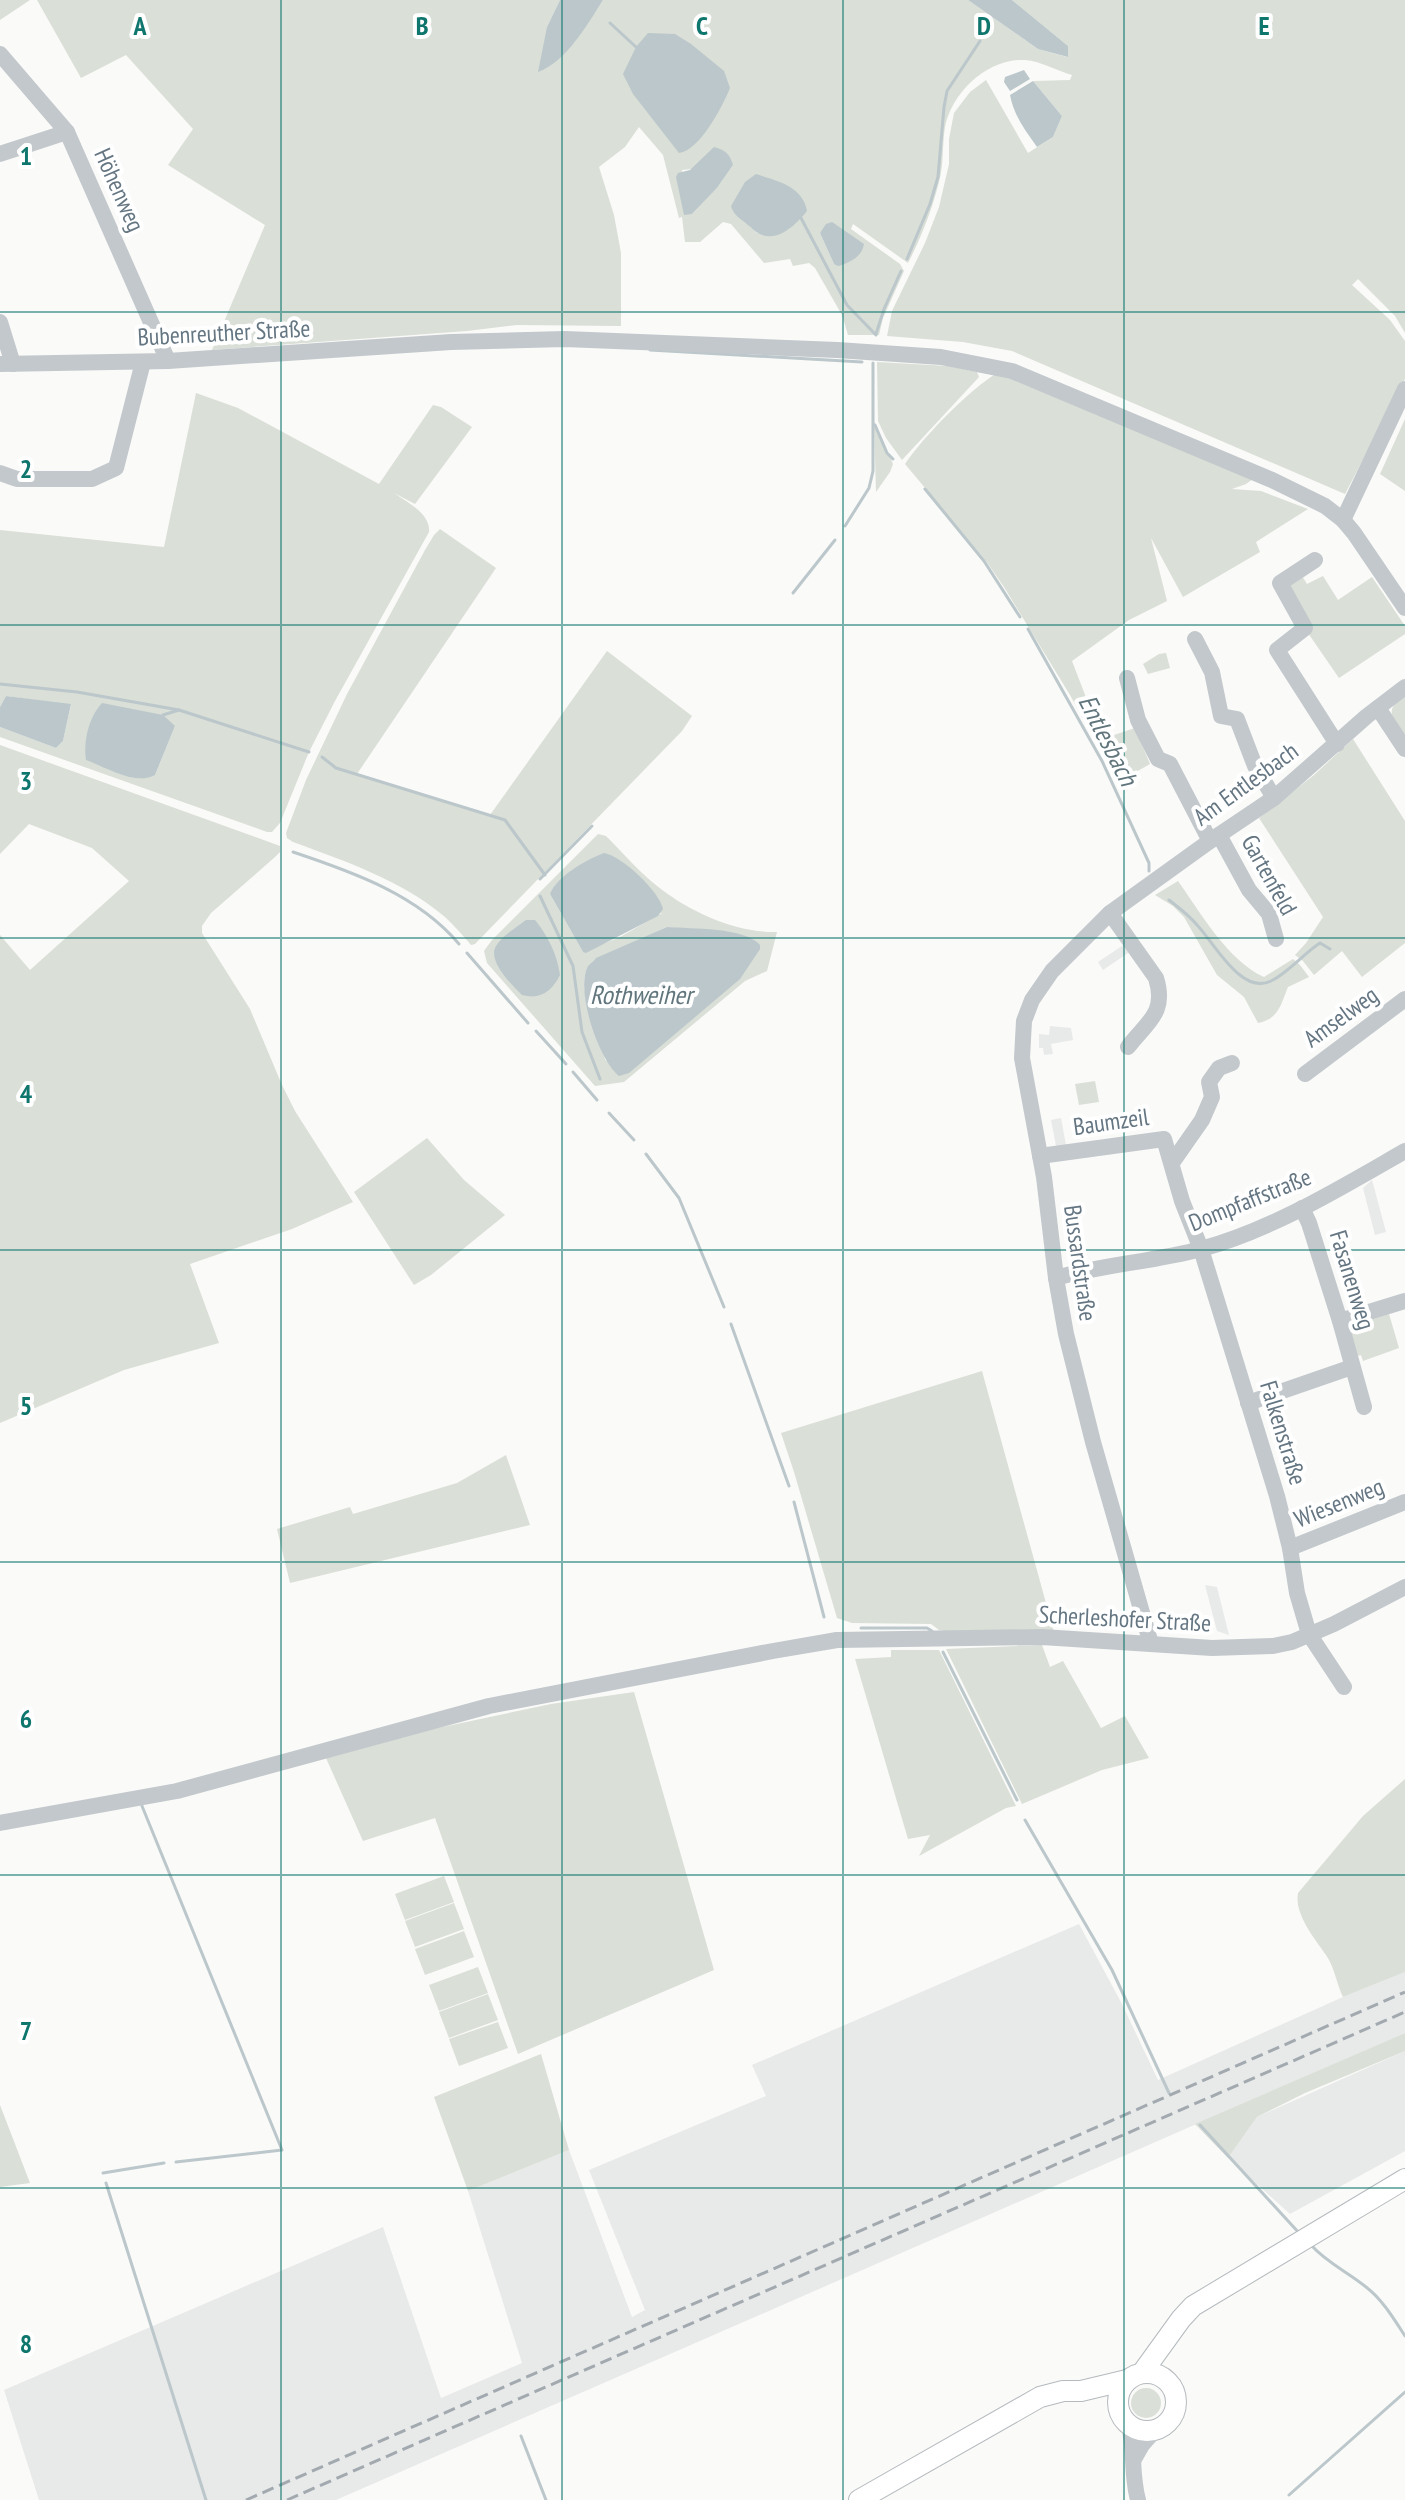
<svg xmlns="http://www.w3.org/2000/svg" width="1405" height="2500" font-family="'PT Sans Narrow',sans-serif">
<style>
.built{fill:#e8e9e9}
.green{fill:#dadfd7;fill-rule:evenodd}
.water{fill:#bbc7cb}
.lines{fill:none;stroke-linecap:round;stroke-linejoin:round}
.stream{stroke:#bbc7cb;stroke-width:3}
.major-casing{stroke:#b5babe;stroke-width:22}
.minor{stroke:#c3c8cc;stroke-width:16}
.major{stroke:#fff;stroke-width:20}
.rail{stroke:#a2aab0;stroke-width:3;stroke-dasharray:12 6;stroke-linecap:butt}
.grid{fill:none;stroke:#0f766e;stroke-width:2;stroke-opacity:0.55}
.labels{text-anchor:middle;stroke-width:8;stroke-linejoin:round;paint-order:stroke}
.street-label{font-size:24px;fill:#657683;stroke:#fff}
.water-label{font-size:26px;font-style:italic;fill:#60757c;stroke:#fff}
.grid-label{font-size:26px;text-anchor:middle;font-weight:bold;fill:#0f766e;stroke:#fff;stroke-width:8;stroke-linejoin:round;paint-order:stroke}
</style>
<rect width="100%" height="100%" fill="#fafaf8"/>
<g class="built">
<polygon points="1125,944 1131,951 1103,970 1098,962"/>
<polygon points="1050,1026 1071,1028 1073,1040 1051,1044 1053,1054 1044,1055 1043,1048 1039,1048 1039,1034 1049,1035"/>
<polygon points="1061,1118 1066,1145 1056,1146 1051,1120"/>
<polygon points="1372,1180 1386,1232 1375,1235 1363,1188"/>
<polygon points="1205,1585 1217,1587 1229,1635 1217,1631"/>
<polygon points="1079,1924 1122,2004 1158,2080 1343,1997 1405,1972 1405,2033 336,2500 39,2500 4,2390 383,2227 441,2398 522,2363 468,2191 569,2150 632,2317 645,2310 589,2170 766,2096 752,2065"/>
<polygon points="1405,2051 1405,2151 1290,2214 1228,2158 1257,2117"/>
</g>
<g class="green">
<polygon points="0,0 30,0 0,20"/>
<path d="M37 0H560L547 27 574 43 603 0H968L1038 49 1067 57 1068 46 1012 0H1405V333L1395 316 1358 279 1352 285 1390 320 1405 341V379L1345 494 1012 351 963 342 887 336 892 311 925 243 939 207 949 164V139L954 113 970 92 986 80 1028 153 1053 137 1062 116 1033 81 1070 80 1072 75C1057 71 1041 61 1025 60 988 58 952 92 945 127 942 145 944 164 939 182 932 210 921 238 908 263L853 224 851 229 900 264 904 271 883 318 879 335H848L842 315 815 268 809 263 793 266 790 259 764 263 731 224 723 222 700 242H685L682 217 679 218 663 155 639 127 625 147 599 167 614 215 621 253V326L517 325 467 331 212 350 265 225 168 165 193 129 126 55 81 78ZM733 165 717 188 692 214 682 170ZM805 203 757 233 750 226ZM832 222 834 264 820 233Z"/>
<polygon points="877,362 948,366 977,372 979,377 902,460 886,438 878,421"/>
<path d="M997 373 1253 479 1246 484 1232 489 1261 491 1308 509 1256 542 1260 552 1183 597 1151 538 1167 601 1129 620 1072 661 1102 739 1135 728 1150 764 1118 782 1070 695 1004 587 986 561 905 464C924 436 969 390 997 373Z"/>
<path d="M196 393 238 408 379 484 433 405 441 407 472 427 415 504 394 493C407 502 431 514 429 532L335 701 309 752 280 823 272 832H267L0 737V727L56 748 63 741 71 705 6 696 0 707V530L164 547ZM175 726 155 775 134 778 86 759Z"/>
<polygon points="1405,419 1405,491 1380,474"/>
<polygon points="874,421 893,464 890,472 876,492"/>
<path d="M440 529 496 568 357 774 490 815 607 651 692 716 682 731 475 944 471 945C463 936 455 926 445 917 403 881 345 861 293 842L287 838 286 833 306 780 347 694 425 550 434 535Z"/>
<polygon points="1302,576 1307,584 1323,576 1338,600 1372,577 1405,626 1405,634 1339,678 1308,633 1290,585"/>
<polygon points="1166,653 1170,668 1148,674 1143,664 1159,654"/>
<path d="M1405 693V737C1391 715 1384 712 1405 693Z"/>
<polygon points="1353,739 1405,821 1405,943 1362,977 1342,951 1314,975 1303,961 1295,955 1306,943 1323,917 1259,818 1314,775"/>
<polygon points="0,745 280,846 280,852 275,857 211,913 202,926 202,933 250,1009 282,1085 295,1111 353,1202 292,1229 190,1264 219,1343 124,1370 0,1423 0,935 30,970 129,881 92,848 29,824 0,854"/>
<path d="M598 834 606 836C624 854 641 874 661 889 692 913 737 933 777 932L767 971 745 981 624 1082 595 1086 487 963 484 951 492 940ZM550 894 662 913 620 937 583 952ZM667 927 734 934 606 1061C597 1039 577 991 587 968 588 966 594 960 596 959Z"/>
<path d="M1178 881C1200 912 1228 961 1264 977L1293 959 1300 965 1309 977 1288 987C1281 1004 1279 1019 1258 1023L1244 997 1217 975 1184 917 1173 906 1155 895Z"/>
<polygon points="1095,1081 1099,1102 1079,1105 1075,1084"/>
<polygon points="427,1138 464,1180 505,1215 431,1275 414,1285 354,1192"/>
<polygon points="1389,1314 1399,1348 1363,1361 1361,1355 1354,1357 1348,1327"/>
<polygon points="982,1371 1054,1632 950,1632 939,1630 931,1624 852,1623 837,1618 794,1472 781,1433"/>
<polygon points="506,1455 530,1525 290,1583 277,1529 350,1507 353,1514 457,1483"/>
<polygon points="1042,1645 1050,1667 1063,1661 1101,1728 1125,1716 1149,1758 1102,1770 1022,1804 946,1649"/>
<polygon points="891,1650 939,1650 1016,1806 1006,1808 919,1856 930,1835 908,1839 855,1659 891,1657"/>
<polygon points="634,1692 714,1970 518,2054 435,1818 363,1841 326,1758 433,1729 551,1704"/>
<path d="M1405 1779V1972L1343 1997C1337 1985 1334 1966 1326 1955 1315 1939 1294 1914 1298 1893L1363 1816Z"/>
<polygon points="444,1876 454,1902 405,1920 395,1894"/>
<polygon points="454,1903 464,1929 415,1947 405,1921"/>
<polygon points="464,1931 474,1957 425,1975 415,1949"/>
<polygon points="478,1967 488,1993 439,2011 429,1985"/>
<polygon points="488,1994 498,2020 449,2038 439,2012"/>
<polygon points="498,2022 508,2048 459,2066 449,2039"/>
<polygon points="1405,2033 1405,2051 1305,2093 1257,2117 1228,2158 1195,2124"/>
<polygon points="541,2054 569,2150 468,2191 434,2097"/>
<polygon points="0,2105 30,2183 0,2187"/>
<circle cx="1146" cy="2403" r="15"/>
</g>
<g class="water">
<path d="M560 0H603C587 25 567 61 538 72L547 27Z"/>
<polygon points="968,0 1012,0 1068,46 1068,57 1038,49"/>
<path d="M648 33 675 34 691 44 724 71 730 88C722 107 700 150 679 153L633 94 623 74 636 47Z"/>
<polygon points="1024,70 1030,79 1010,91 1004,82 1005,77"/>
<path d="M1033 81 1062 116 1053 137 1037 147C1025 130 1014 116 1010 95Z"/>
<path d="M714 147C725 150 730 154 733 165L717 188 692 214 684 215 676 177 678 173 690 170Z"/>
<path d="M756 174C777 181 803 186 807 211 796 225 776 244 758 233 754 231 751 227 748 225 740 218 734 216 731 206L745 182Z"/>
<path d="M832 222 864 244C862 257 849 263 838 266L834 264 820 233 826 224Z"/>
<polygon points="6,696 71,704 63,741 56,748 0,727 0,707"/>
<path d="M102 703 163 715 175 726 155 775C135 786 106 767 86 760 83 741 89 717 102 703Z"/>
<path d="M604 853C622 856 659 891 663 909L658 916 586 953 583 952 550 894C557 876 586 860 604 853Z"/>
<path d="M526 920H535C548 936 557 954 560 975 552 991 541 1000 522 995 512 985 487 961 496 946 502 936 517 927 526 920Z"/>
<path d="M667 927C691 929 745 927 760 945V949L740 979 629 1073 619 1076C599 1060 576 993 587 968 588 965 594 961 596 958Z"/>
</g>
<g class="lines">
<g class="stream">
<polyline points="610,23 636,47"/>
<polyline points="801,218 847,305 876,335"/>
<polyline points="907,259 930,204 938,177 944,107 947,91 980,41"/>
<polyline points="876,334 884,309 901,271"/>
<polyline points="650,350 862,362"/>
<polyline points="875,425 887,453 893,459"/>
<polyline points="925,489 984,561 1020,617"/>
<polyline points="845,526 869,488 873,471 873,363"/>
<polyline points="793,593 835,540"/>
<polyline points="1028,629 1102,761 1149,863 1149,871"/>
<polyline points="0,684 77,692 179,710"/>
<polyline points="163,715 179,710 309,752"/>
<polyline points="322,757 336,768 505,820 545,875"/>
<path d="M293 852C353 872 418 895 459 944"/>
<polyline points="540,879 592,826"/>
<polyline points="540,896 573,966 582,1032 600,1079"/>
<path d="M1169 900C1179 908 1189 915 1197 925 1213 941 1241 996 1271 981 1289 972 1303 954 1320 943L1330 949"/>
<polyline points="467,953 528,1023"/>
<polyline points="536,1031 566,1064"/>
<polyline points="573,1072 597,1100"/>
<polyline points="609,1113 634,1140"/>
<polyline points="646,1154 679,1198 724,1307"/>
<polyline points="731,1324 789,1486"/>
<polyline points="794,1502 824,1617"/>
<polyline points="861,1628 927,1628 932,1631"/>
<polyline points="943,1652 1017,1800"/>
<polyline points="142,1806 282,2150 176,2162"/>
<polyline points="1025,1820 1112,1970 1169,2093"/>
<polyline points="1200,2125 1300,2234"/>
<polyline points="103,2173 164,2163"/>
<polyline points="106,2183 206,2500"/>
<path d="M1311 2245C1327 2263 1348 2272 1366 2287 1382 2299 1394 2319 1405 2336"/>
<polyline points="521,2436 546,2500"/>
<polyline points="1289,2495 1405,2392"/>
</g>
<g class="major-casing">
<g id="major">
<circle cx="1147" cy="2402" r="29"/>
<polyline points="1142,2373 1181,2319 1193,2306 1405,2179"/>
<polyline points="859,2500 1040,2397 1063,2391 1081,2391 1127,2380"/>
</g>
</g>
<g class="minor">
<polyline points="0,54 67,132 168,361"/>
<polyline points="0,154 67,132"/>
<polyline points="0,322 13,364"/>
<polyline points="0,364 168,361 451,342 565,339 837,350 941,357 1012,371 1272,480 1325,506 1343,520 1354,533 1405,608"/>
<polyline points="0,473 17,479 92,479 116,468 143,362"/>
<polyline points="1343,520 1405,389"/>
<polyline points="1315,560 1280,583 1305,628 1277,650 1337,744"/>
<polyline points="1195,639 1212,672 1221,716 1237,719 1255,766 1274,798"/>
<polyline points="1127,678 1138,720 1158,759 1170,764 1210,841"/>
<polyline points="1378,708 1405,749"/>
<polyline points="1219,835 1249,890 1269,914 1276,939"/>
<path d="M1110 913 1156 978C1167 1013 1147 1022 1128 1047"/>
<polyline points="1305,1074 1405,999"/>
<polyline points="1040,1156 1164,1139 1182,1201 1201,1249 1277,1496 1290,1548 1297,1593 1309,1634 1344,1687"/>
<polyline points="1172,1163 1202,1120 1212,1097 1209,1082 1219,1068 1232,1063"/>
<polyline points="1302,1208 1309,1223 1340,1321 1364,1407"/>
<path d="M1056 1278C1104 1264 1153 1262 1201 1249 1272 1230 1342 1187 1405 1151"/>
<polyline points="1340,1321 1405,1301"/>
<polyline points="1248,1403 1352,1367"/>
<polyline points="1290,1548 1405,1502"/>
<polyline points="1151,1644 1093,1442 1066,1334 1056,1278 1044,1177 1022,1058 1024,1021 1032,1000 1052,971 1110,913 1210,841 1274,798 1367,716 1405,687"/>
<polyline points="0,1823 177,1791 489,1706 773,1651 837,1640 1042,1637 1212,1648 1273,1646 1292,1642 1334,1624 1405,1587"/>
<path d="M1129 2425C1135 2450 1131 2475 1138 2500"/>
<polyline points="1134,2459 1142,2445 1155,2430"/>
</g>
<use href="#major" class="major"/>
<g class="rail">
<polyline points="246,2500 1405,1992"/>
<polyline points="287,2500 1405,2012"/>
</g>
</g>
<path class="grid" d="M281 0V2500M562 0V2500M843 0V2500M1124 0V2500M0 312H1405M0 625H1405M0 938H1405M0 1250H1405M0 1562H1405M0 1875H1405M0 2188H1405"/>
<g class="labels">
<g class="street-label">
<text transform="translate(119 190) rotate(66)" y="8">Höhenweg</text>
<text transform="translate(224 333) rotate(-3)" y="8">Bubenreuther Straße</text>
<text transform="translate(1246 784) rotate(-36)" y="8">Am Entlesbach</text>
<text transform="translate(1269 875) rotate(61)" y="8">Gartenfeld</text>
<text transform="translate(1341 1017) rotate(-36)" y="8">Amselweg</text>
<text transform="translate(1111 1122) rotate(-8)" y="8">Baumzeil</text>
<text transform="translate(1250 1200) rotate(-22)" y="8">Dompfaffstraße</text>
<text transform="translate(1080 1263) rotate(82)" y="8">Bussardstraße</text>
<text transform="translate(1352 1280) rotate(73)" y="8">Fasanenweg</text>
<text transform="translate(1283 1433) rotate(73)" y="8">Falkenstraße</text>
<text transform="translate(1339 1503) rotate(-22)" y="8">Wiesenweg</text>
<text transform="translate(1125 1619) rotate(3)" y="8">Scherleshofer Straße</text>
</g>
<g class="water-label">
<text transform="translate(1108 740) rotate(63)" y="9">Entlesbach</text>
<text x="641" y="1004">Rothweiher</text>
</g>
</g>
<g class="grid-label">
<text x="140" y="35">A</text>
<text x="422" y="35">B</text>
<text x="702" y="35">C</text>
<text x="984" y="35">D</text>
<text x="1264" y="35">E</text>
<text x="26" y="165">1</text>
<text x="26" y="478">2</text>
<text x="26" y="790">3</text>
<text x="26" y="1103">4</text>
<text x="26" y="1415">5</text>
<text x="26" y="1728">6</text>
<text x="26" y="2040">7</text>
<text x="26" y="2353">8</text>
</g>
</svg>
